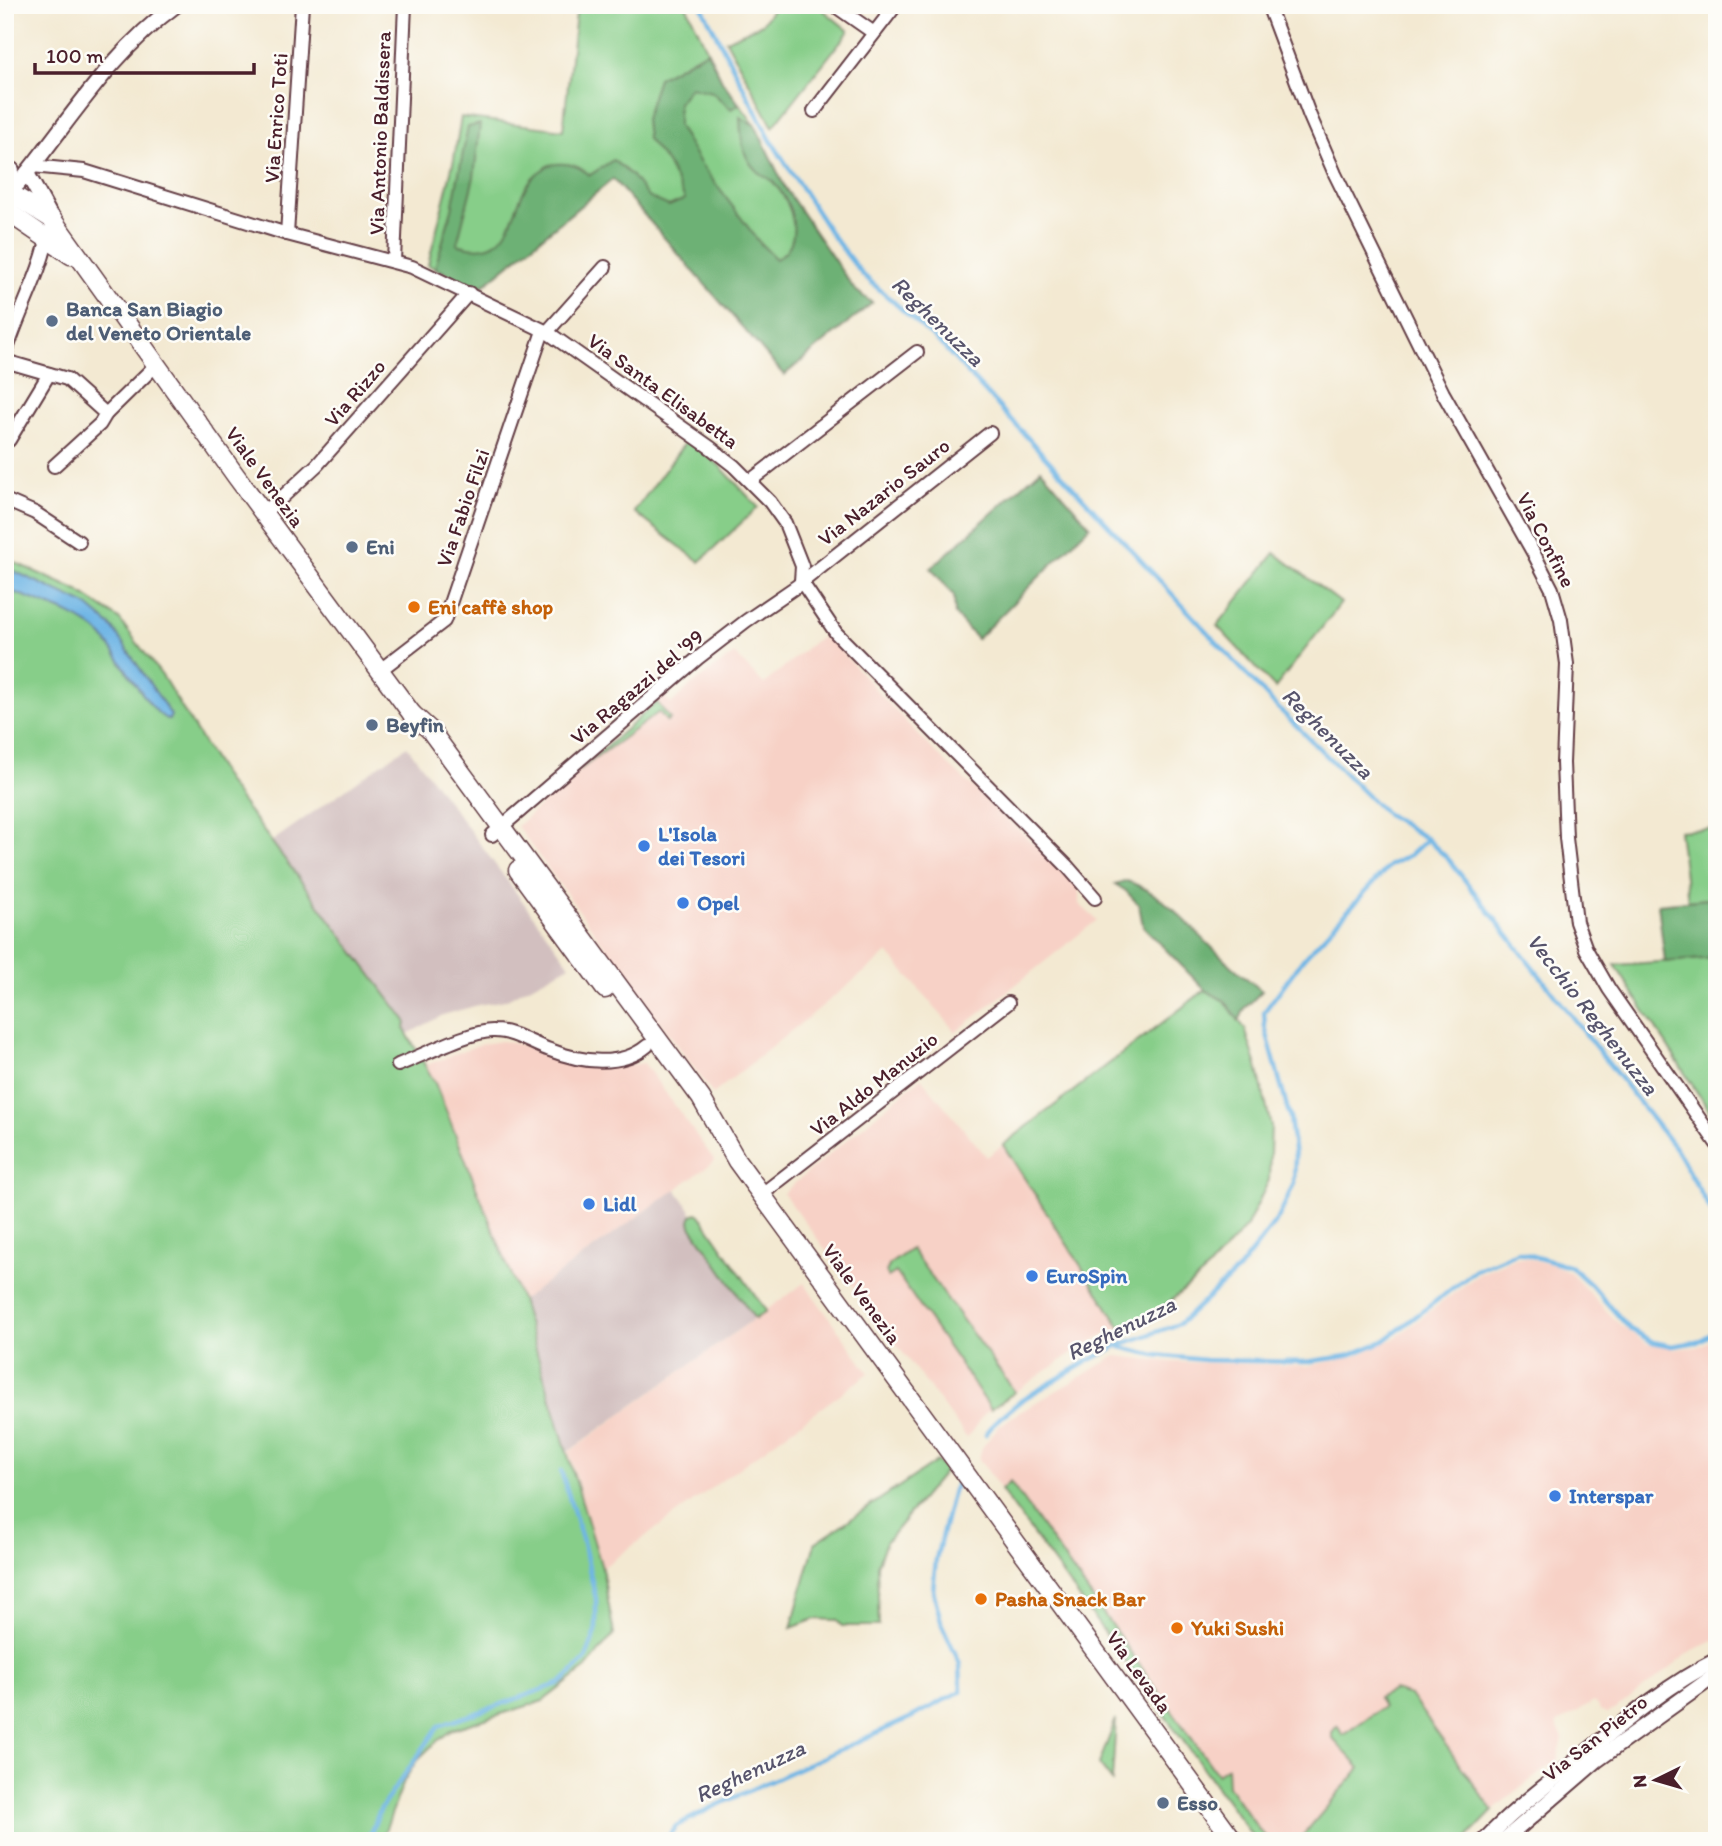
<svg xmlns="http://www.w3.org/2000/svg" width="1722" height="1846" font-family="Itim,sans-serif">
<style>
.built{fill:#f7d1c6}
.industrial{fill:#d2bfbf}
.green{fill:#87ce89;stroke:#68765a;stroke-width:2}
.forest{fill:#6db175;stroke:#5c6850;stroke-width:2}
.water{fill:#6eb5e5;stroke:#5c6a88;stroke-width:2}
.lines{fill:none;stroke-linecap:round;stroke-linejoin:round}
.stream{stroke:#6eb5e5;stroke-width:4.5}
.minor-casing{stroke:#633d44;stroke-width:16}
.tertiary-casing{stroke:#633d44;stroke-width:18}
.secondary-casing{stroke:#633d44;stroke-width:21}
.minor{stroke:#fff;stroke-width:12}
.tertiary{stroke:#fff;stroke-width:14}
.secondary{stroke:#fff;stroke-width:18}
.service-dot{fill:#5c6f8a;stroke:#fdfcf7;stroke-width:2.5}
.food-dot{fill:#e8710a;stroke:#fdfcf7;stroke-width:2.5}
.shop-dot{fill:#3f7fe0;stroke:#fdfcf7;stroke-width:2.5}
.labels{text-anchor:middle;stroke-width:5;stroke-linejoin:round;paint-order:stroke}
.street-label{font-size:21px;fill:#4a1f2b;stroke:#fdfcf7}
.service-label{font-size:21px;font-weight:bold;fill:#4e5e75;stroke:#fdfcf7;text-anchor:start}
.food-label{font-size:21px;font-weight:bold;fill:#c56008;stroke:#fdfcf7;text-anchor:start}
.shop-label{font-size:21px;font-weight:bold;fill:#366cbe;stroke:#fdfcf7;text-anchor:start}
.water-label{font-size:23px;font-style:italic;fill:#57546c;stroke:#fdfcf7}
</style>
<rect width="100%" height="100%" fill="#fdfcf7"/>
<filter id="ink" filterUnits="userSpaceOnUse"><feTurbulence type="fractalNoise" baseFrequency=".0143" numOctaves="2"/><feDisplacementMap in="SourceGraphic" scale="14" xChannelSelector="R" yChannelSelector="G"/><feConvolveMatrix kernelMatrix="1 2 1 2 8 2 1 2 1" color-interpolation-filters="sRGB"/></filter>
<filter id="wash" filterUnits="userSpaceOnUse"><feTurbulence type="fractalNoise" baseFrequency=".00686" numOctaves="4" result="noise"/><feDisplacementMap in="SourceGraphic" scale="28" xChannelSelector="R" yChannelSelector="G"/><feGaussianBlur stdDeviation="1.57" result="paint"/><feColorMatrix in="noise" values="0 0 0 0 0 0 0 0 0 0 0 0 0 0 0 0 0 1.4 0 .05"/><feComposite in="paint" operator="in"/></filter>
<g filter="url(#wash)">
<rect width="100%" height="100%" fill="#f3e9d2"/>
<g class="built">
<polygon points="827,636 889,704 936,753 1079,886 1079,904 1097,920 956,1032 888,953 713,1094 517,826 664,696 671,704 686,689 734,654 764,684 816,640"/>
<polygon points="1205,990 1245,1029 1257,1066 1271,1126 1269,1180 1247,1226 1203,1274 1174,1300 1150,1318 1108,1332 1072,1353 984,1414 967,1438 783,1193 921,1078 987,1157"/>
<polygon points="502,1041 522,1045 562,1062 579,1066 617,1067 644,1063 715,1161 508,1310 414,1070 481,1044"/>
<polygon points="1516,1258 1526,1258 1553,1265 1570,1273 1621,1326 1646,1343 1675,1349 1698,1347 1716,1337 1717,1640 1693,1650 1615,1710 1607,1713 1600,1710 1594,1702 1556,1724 1563,1738 1558,1759 1500,1804 1464,1841 1256,1841 979,1459 982,1448 998,1427 1015,1415 1116,1356 1171,1362 1308,1366 1354,1357 1394,1339 1479,1274"/>
<polygon points="804,1283 869,1373 602,1568 569,1452"/>
</g>
<g class="industrial">
<polygon points="407,746 570,965 505,1000 478,1005 443,1015 408,1034 271,842"/>
<polygon points="676,1189 762,1313 551,1464 508,1310"/>
</g>
<g class="green">
<polygon points="577,5 686,5 722,81 755,125 785,188 854,289 872,303 784,375 613,179 479,289 428,265 454,159 461,117 563,130"/>
<polygon points="775,5 817,5 849,31 773,127 726,40 762,24"/>
<polygon points="687,440 719,465 758,507 700,562 634,512"/>
<polygon points="1275,553 1341,603 1275,688 1217,626"/>
<polygon points="5,558 78,591 119,619 163,677 229,785 406,1021 405,1030 435,1083 521,1300 602,1568 614,1634 586,1668 543,1701 453,1729 437,1741 417,1760 404,1781 381,1841 5,1841"/>
<polygon points="657,702 670,719 667,722 659,712 578,771"/>
<polygon points="1717,828 1717,898 1688,901 1679,831"/>
<polygon points="1717,958 1717,1123 1615,965"/>
<polygon points="1205,990 1225,1001 1245,1029 1257,1066 1271,1126 1269,1180 1247,1226 1203,1274 1150,1318 1121,1328 1003,1145"/>
<polygon points="697,1213 700,1215 766,1311 755,1319 691,1226 690,1220 692,1215"/>
<polygon points="911,1249 1015,1392 991,1409 896,1272 888,1277 886,1272 890,1264"/>
<polygon points="937,1461 945,1471 886,1542 877,1565 879,1626 842,1626 836,1620 815,1619 791,1628 815,1543"/>
<polygon points="1010,1482 1217,1774 1227,1767 1228,1786 1260,1831 1267,1838 1267,1841 1256,1841 1001,1490"/>
<polygon points="1393,1690 1410,1695 1493,1811 1464,1841 1298,1841 1360,1768 1332,1738 1332,1732 1337,1726 1343,1735 1383,1707 1378,1698"/>
<polygon points="1116,1719 1112,1781 1099,1764"/>
</g>
<g class="forest">
<path d="M707 51 722 81 739 104 731 109 712 92 690 87 678 103V126L700 163 760 243 776 259C806 241 792 203 773 182 768 177 759 175 755 169 741 155 741 135 740 117L755 125 785 188 854 289 872 303 784 375 613 179 479 289 435 268 452 209 468 127 480 124 474 177 457 244C523 265 505 192 542 170 547 166 550 164 556 164 572 163 578 166 590 175L613 160 631 175 648 197 669 206 685 199 667 163 647 139 645 119 658 78Z"/>
<polygon points="1041,469 1090,526 977,639 955,615 954,596 931,568"/>
<path d="M1127 881C1168 895 1189 927 1220 955 1233 968 1248 979 1262 991L1245 1008 1239 1021 1225 1001 1205 990 1143 926 1139 905 1126 891 1115 884Z"/>
<polygon points="1717,898 1717,958 1665,962 1658,904"/>
</g>
<path class="water" d="M5 567 85 604 112 627 171 715 169 720C151 716 118 653 102 636 80 613 35 601 5 589Z"/>
<g class="lines">
<g class="stream">
<polyline points="701,5 770,139 831,234 862,274 940,343 1272,702 1385,813 1427,839 1410,855 1390,865 1304,958 1264,1012 1265,1027 1290,1118 1295,1157 1294,1183 1279,1217 1238,1270 1179,1324 1117,1346 1088,1361 1023,1399 996,1421 986,1434"/>
<polyline points="1427,839 1449,860 1675,1148 1717,1221"/>
<polyline points="1121,1347 1155,1355 1205,1360 1305,1362 1348,1356 1384,1341 1476,1270 1518,1252 1571,1267 1591,1285 1630,1329 1653,1342 1672,1346 1697,1342 1717,1331"/>
<polyline points="367,1841 381,1808 439,1726 561,1683 585,1660 596,1632 596,1599 583,1542 561,1471"/>
<polyline points="666,1841 676,1826 711,1808 912,1717 961,1691 960,1664 942,1625 933,1590 936,1559 953,1490 959,1479"/>
</g>
</g>
</g>
<g filter="url(#ink)">
<g class="lines">
<g class="minor-casing">
<g id="minor">
<polyline points="834,5 874,33"/>
<polyline points="1268,5 1309,114 1335,174 1443,393 1534,554 1552,589 1561,620 1567,664 1563,763 1566,838 1576,922 1586,949 1609,989 1717,1144"/>
<polyline points="814,111 896,5"/>
<polyline points="32,166 84,171 287,234 412,267 547,332 711,448 734,466 770,502 785,523 802,566 801,581 836,633 1067,866 1095,898"/>
<polyline points="287,234 302,5"/>
<polyline points="394,261 405,5"/>
<polyline points="547,332 605,267"/>
<path d="M5 356C17 314 41 275 49 231"/>
<polyline points="5,361 67,379 106,414"/>
<polyline points="9,440 49,374"/>
<polyline points="54,466 100,424 106,414 156,365"/>
<polyline points="750,481 917,352"/>
<polyline points="5,500 35,513 79,542"/>
<polyline points="263,512 276,503 317,465 469,293"/>
<polyline points="379,671 444,621 543,331"/>
<polyline points="492,835 698,658 746,621 797,586 990,433"/>
<path d="M398 1065C422 1056 471 1030 494 1031 514 1031 532 1044 550 1050 580 1062 621 1068 647 1046"/>
<polyline points="762,1194 1008,1003"/>
</g>
</g>
<g class="tertiary-casing">
<g id="tertiary">
<polyline points="27,173 52,219"/>
<path d="M5 192 18 184C70 121 109 54 176 5"/>
<polyline points="11,196 9,180 12,170"/>
<path d="M1484 1841C1515 1808 1551 1782 1586 1753 1626 1720 1670 1683 1717 1660"/>
<polyline points="1503,1841 1597,1760 1717,1674"/>
</g>
</g>
<g class="secondary-casing">
<g id="secondary">
<polyline points="5,190 52,219 236,476 412,714 416,724"/>
<polyline points="5,210 71,255"/>
<polyline points="412,714 430,730 701,1098 737,1161 1234,1841"/>
<polyline points="518,870 605,989"/>
</g>
</g>
<use href="#minor" class="minor"/>
<use href="#tertiary" class="tertiary"/>
<use href="#secondary" class="secondary"/>
</g>
</g>
<g class="service-dot">
<circle cx="52" cy="321" r="7"/>
<circle cx="352" cy="547" r="7"/>
<circle cx="372" cy="725" r="7"/>
<circle cx="1163" cy="1803" r="7"/>
</g>
<g class="food-dot">
<circle cx="414" cy="607" r="7"/>
<circle cx="981" cy="1599" r="7"/>
<circle cx="1177" cy="1628" r="7"/>
</g>
<g class="shop-dot">
<circle cx="644" cy="846" r="7"/>
<circle cx="683" cy="903" r="7"/>
<circle cx="589" cy="1204" r="7"/>
<circle cx="1032" cy="1276" r="7"/>
<circle cx="1555" cy="1496" r="7"/>
</g>
<g class="labels">
<g class="street-label">
<text transform="translate(276 118) rotate(-86)" y="7">Via Enrico Toti</text>
<text transform="translate(380 133) rotate(-88)" y="7">Via Antonio Baldissera</text>
<text transform="translate(663 391) rotate(36)" y="7">Via Santa Elisabetta</text>
<text transform="translate(355 393) rotate(-49)" y="7">Via Rizzo</text>
<text transform="translate(265 477) rotate(54)" y="7">Viale Venezia</text>
<text transform="translate(884 492) rotate(-38)" y="7">Via Nazario Sauro</text>
<text transform="translate(463 508) rotate(-71)" y="7">Via Fabio Filzi</text>
<text transform="translate(1546 540) rotate(63)" y="7">Via Confine</text>
<text transform="translate(637 687) rotate(-40)" y="7">Via Ragazzi del '99</text>
<text transform="translate(874 1084) rotate(-38)" y="7">Via Aldo Manuzio</text>
<text transform="translate(862 1294) rotate(54)" y="7">Viale Venezia</text>
<text transform="translate(1139 1672) rotate(54)" y="7">Via Levada</text>
<text transform="translate(1595 1738) rotate(-38)" y="7">Via San Pietro</text>
</g>
<g class="service-label">
<text x="66" y="316">Banca San Biagio<tspan x="66" dy="24">del Veneto Orientale</tspan></text>
<text x="366" y="554">Eni</text>
<text x="386" y="732">Beyfin</text>
<text x="1177" y="1810">Esso</text>
</g>
<g class="food-label">
<text x="428" y="614">Eni caffè shop</text>
<text x="995" y="1606">Pasha Snack Bar</text>
<text x="1191" y="1635">Yuki Sushi</text>
</g>
<g class="shop-label">
<text x="658" y="841">L'Isola<tspan x="658" dy="24">dei Tesori</tspan></text>
<text x="697" y="910">Opel</text>
<text x="603" y="1211">Lidl</text>
<text x="1046" y="1283">EuroSpin</text>
<text x="1569" y="1503">Interspar</text>
</g>
<g class="water-label">
<text transform="translate(938 321) rotate(44)" y="8">Reghenuzza</text>
<text transform="translate(1328 733) rotate(45)" y="8">Reghenuzza</text>
<text transform="translate(1593 1014) rotate(52)" y="8">Vecchio Reghenuzza</text>
<text transform="translate(1121 1328) rotate(-26)" y="8">Reghenuzza</text>
<text transform="translate(750 1771) rotate(-25)" y="8">Reghenuzza</text>
</g>
</g>
<rect width="1722" height="1846" fill="none" stroke="#fdfcf7" stroke-width="28"/>
<g transform="translate(1656 1780) rotate(265)" stroke="#fdfcf7" stroke-width="5" paint-order="stroke">
<path d="M0-5L12 26L0 18L-12 26Z" fill="#4a1f2b"/>
<text y="-10" font-size="19" font-weight="bold" text-anchor="middle" fill="#4a1f2b">N</text>
</g>
<path d="M35 63v10h219v-10" fill="none" stroke="#4a1f2b" stroke-width="3.5"/>
<text x="46" y="63" font-size="21" fill="#4a1f2b" stroke="#fdfcf7" stroke-width="5" paint-order="stroke">100 m</text>
</svg>
